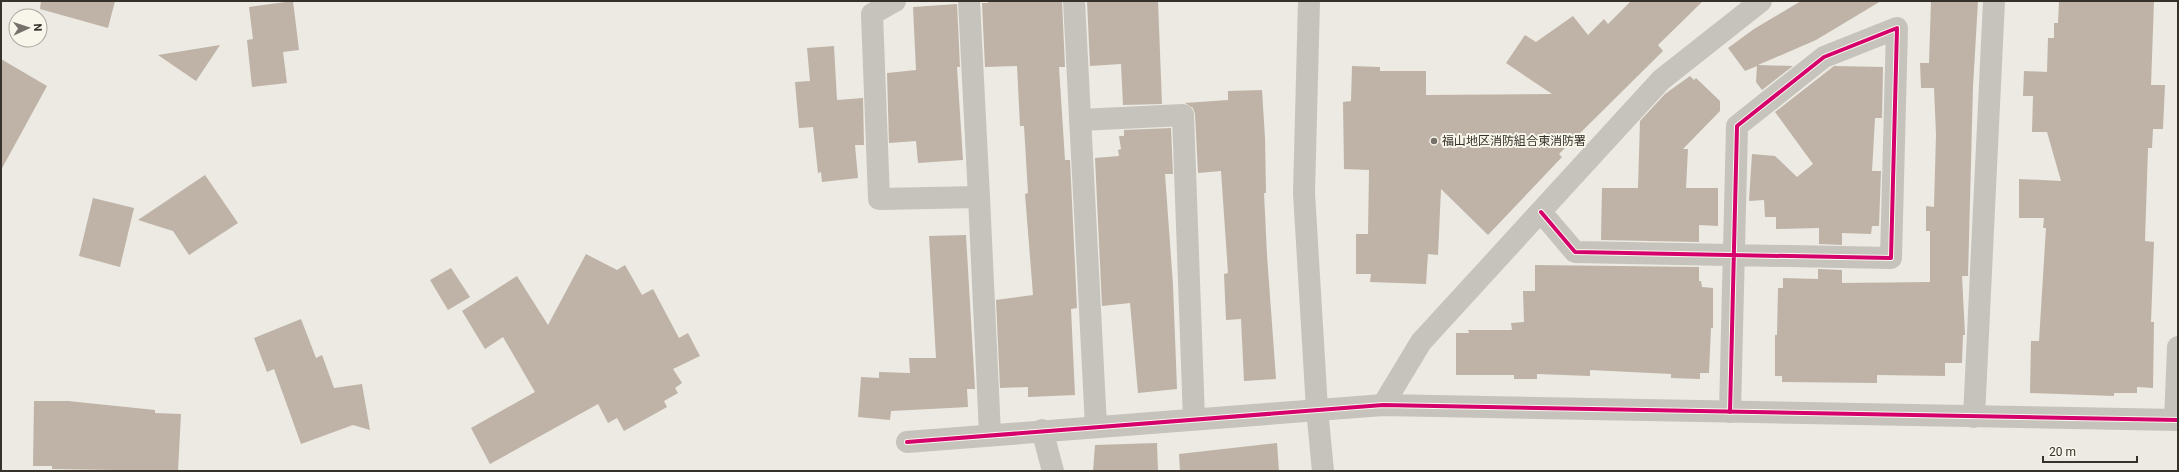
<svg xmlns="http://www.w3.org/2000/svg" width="2179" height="472" font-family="Roboto,'Noto Sans JP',sans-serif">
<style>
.building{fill:#beb3a6}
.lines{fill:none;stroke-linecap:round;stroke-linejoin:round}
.minor{stroke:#c6c3bc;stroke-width:22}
.cycleway-casing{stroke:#f8f6eb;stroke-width:6}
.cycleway{stroke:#d6006c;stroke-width:4}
.poi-dot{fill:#76726b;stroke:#f8f6eb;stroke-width:1.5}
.labels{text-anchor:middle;stroke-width:4;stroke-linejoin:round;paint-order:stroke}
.poi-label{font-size:12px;fill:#36312a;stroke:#f8f6eb;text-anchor:start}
</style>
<rect width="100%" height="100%" fill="#eceae3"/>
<g class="building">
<polygon points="41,1 115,1 108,28 40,9"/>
<polygon points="293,1 299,50 283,52 287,83 252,87 247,40 253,39 249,7"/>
<polygon points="988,1 1062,1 1065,67 1059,67 1065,160 1070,160 1077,308 1071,309 1075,395 1028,397 1028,387 1000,388 996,300 1033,295 1025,194 1028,193 1024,126 1020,126 1017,66 985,67 982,3 988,3"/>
<polygon points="1087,1 1158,1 1162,104 1123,105 1121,64 1090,66"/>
<polygon points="1631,1 1703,1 1658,45 1663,51 1567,146 1559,154 1562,157 1488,235 1441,189 1438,255 1428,254 1426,284 1370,282 1371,274 1356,274 1356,234 1368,234 1369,170 1344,169 1343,102 1351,101 1352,66 1380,67 1380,71 1426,71 1426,95 1552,94 1506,63 1525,35 1536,42 1573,16 1588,35 1604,19 1608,24"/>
<polygon points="1801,1 1881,1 1816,40 1758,65 1793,66 1762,90 1756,82 1757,66 1745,71 1728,48 1754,29"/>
<polygon points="1931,1 1978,1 1973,87 1968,276 1962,276 1965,335 1963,335 1962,363 1945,363 1945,376 1877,375 1877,383 1782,382 1782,376 1775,376 1775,335 1777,335 1778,288 1783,288 1783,278 1818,279 1818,269 1842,270 1842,283 1930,282 1930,231 1926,231 1926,206 1934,207 1936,134 1934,88 1921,88 1920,63 1929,63"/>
<polygon points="2059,1 2154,1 2151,85 2165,85 2163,129 2153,129 2152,148 2148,148 2145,241 2154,242 2151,322 2154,322 2153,388 2137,387 2137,393 2114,393 2114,396 2030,393 2031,341 2039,341 2046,228 2043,228 2044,218 2019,218 2019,179 2061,181 2047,132 2032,132 2033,96 2023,96 2024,71 2047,72 2048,38 2054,38 2054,23 2058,23"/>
<polygon points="957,4 960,67 957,67 963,160 918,163 916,141 889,143 887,73 916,70 913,7"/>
<polygon points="220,45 196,81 158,55"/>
<polygon points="834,46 837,100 863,98 864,145 855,145 858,178 822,182 821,172 818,173 813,127 799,128 795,82 810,81 807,48"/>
<polygon points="1,59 47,86 1,170"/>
<polygon points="1834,66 1883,67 1882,118 1875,118 1872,171 1881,171 1879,226 1872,226 1871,234 1842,233 1842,245 1819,244 1819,228 1776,229 1776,217 1765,217 1764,200 1749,201 1752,154 1775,156 1797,177 1813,164 1775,112"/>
<polygon points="1690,76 1694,80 1696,78 1720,101 1720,111 1683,149 1688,149 1686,188 1718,188 1718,226 1699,225 1699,242 1601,240 1602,188 1638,188 1640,121 1665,94"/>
<polygon points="1262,90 1265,138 1266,193 1264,193 1267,255 1276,379 1244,381 1241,319 1226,320 1224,274 1228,273 1221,171 1198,173 1195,114 1193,108 1185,103 1228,100 1228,91"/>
<polygon points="1171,128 1173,174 1165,174 1173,285 1177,389 1138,393 1130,303 1102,306 1095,158 1119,156 1118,150 1121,149 1119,136 1124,136 1124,130"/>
<polygon points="205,175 238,223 189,255 173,231 138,220"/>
<polygon points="93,198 134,208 120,267 79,256"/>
<polygon points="966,235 975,389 967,389 968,407 891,411 890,420 858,417 861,377 879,378 879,372 910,373 909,358 936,358 929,236"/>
<polygon points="586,254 617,270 625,265 642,295 653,289 679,338 688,333 700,356 673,369 682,383 675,388 678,393 664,401 667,407 624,431 617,418 608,423 598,404 490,464 471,428 535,392 503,337 485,349 462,311 517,276 548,325"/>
<polygon points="1535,265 1699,267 1699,281 1701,281 1702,287 1713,288 1713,328 1711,328 1709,373 1700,373 1700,379 1671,378 1671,374 1590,370 1590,376 1537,374 1537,379 1514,379 1514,375 1456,375 1456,333 1469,333 1468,330 1512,330 1511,323 1524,322 1523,291 1535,291"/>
<polygon points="451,268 470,297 448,310 430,280"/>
<polygon points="301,319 316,358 322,355 334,388 362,384 370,430 353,425 301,444 274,369 267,372 254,338"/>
<polygon points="34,401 68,401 155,410 155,413 181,414 178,471 52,469 52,466 33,466"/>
<polygon points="1157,443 1158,471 1093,471 1095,445"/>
<polygon points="1277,443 1279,471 1180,471 1179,454"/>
</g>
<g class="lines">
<g class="minor">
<polyline points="895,1 872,14 879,199 979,197 990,434"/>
<polyline points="969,1 979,197"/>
<polyline points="1074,1 1096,426"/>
<polyline points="1309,1 1304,193 1317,409 1323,471"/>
<polyline points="1080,120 1183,115 1194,419"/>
<polyline points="1541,212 1575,252 1891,258 1897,28 1824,57 1737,126 1730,412"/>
<polyline points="1383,405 1421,342 1661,80 1761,1"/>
<polyline points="1974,417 1994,1"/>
<polyline points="2175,420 2178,347"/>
<polyline points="1042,430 1053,471"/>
<polyline points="907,442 1383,405 2178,420"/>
</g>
<g class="cycleway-casing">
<g id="cycleway">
<polyline points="1541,212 1575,252 1891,258 1897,28 1824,57 1737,126 1730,412"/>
<polyline points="907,442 1383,405 2178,420"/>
</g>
</g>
<use href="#cycleway" class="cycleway"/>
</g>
<circle class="poi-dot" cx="1434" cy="141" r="4"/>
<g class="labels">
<g class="poi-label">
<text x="1442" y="145">福山地区消防組合東消防署</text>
</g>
</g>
<rect width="2179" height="472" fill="none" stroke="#36312a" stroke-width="4"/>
<g transform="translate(28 28) rotate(87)"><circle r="19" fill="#f8f6eb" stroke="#aaa79e"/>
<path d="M0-3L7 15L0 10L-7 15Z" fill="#76726b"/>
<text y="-6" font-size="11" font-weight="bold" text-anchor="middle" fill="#36312a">N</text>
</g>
<path d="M2043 456v6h94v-6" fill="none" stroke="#36312a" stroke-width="2"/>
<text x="2049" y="456" font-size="12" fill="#36312a" stroke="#f8f6eb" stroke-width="3" paint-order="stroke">20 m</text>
</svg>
